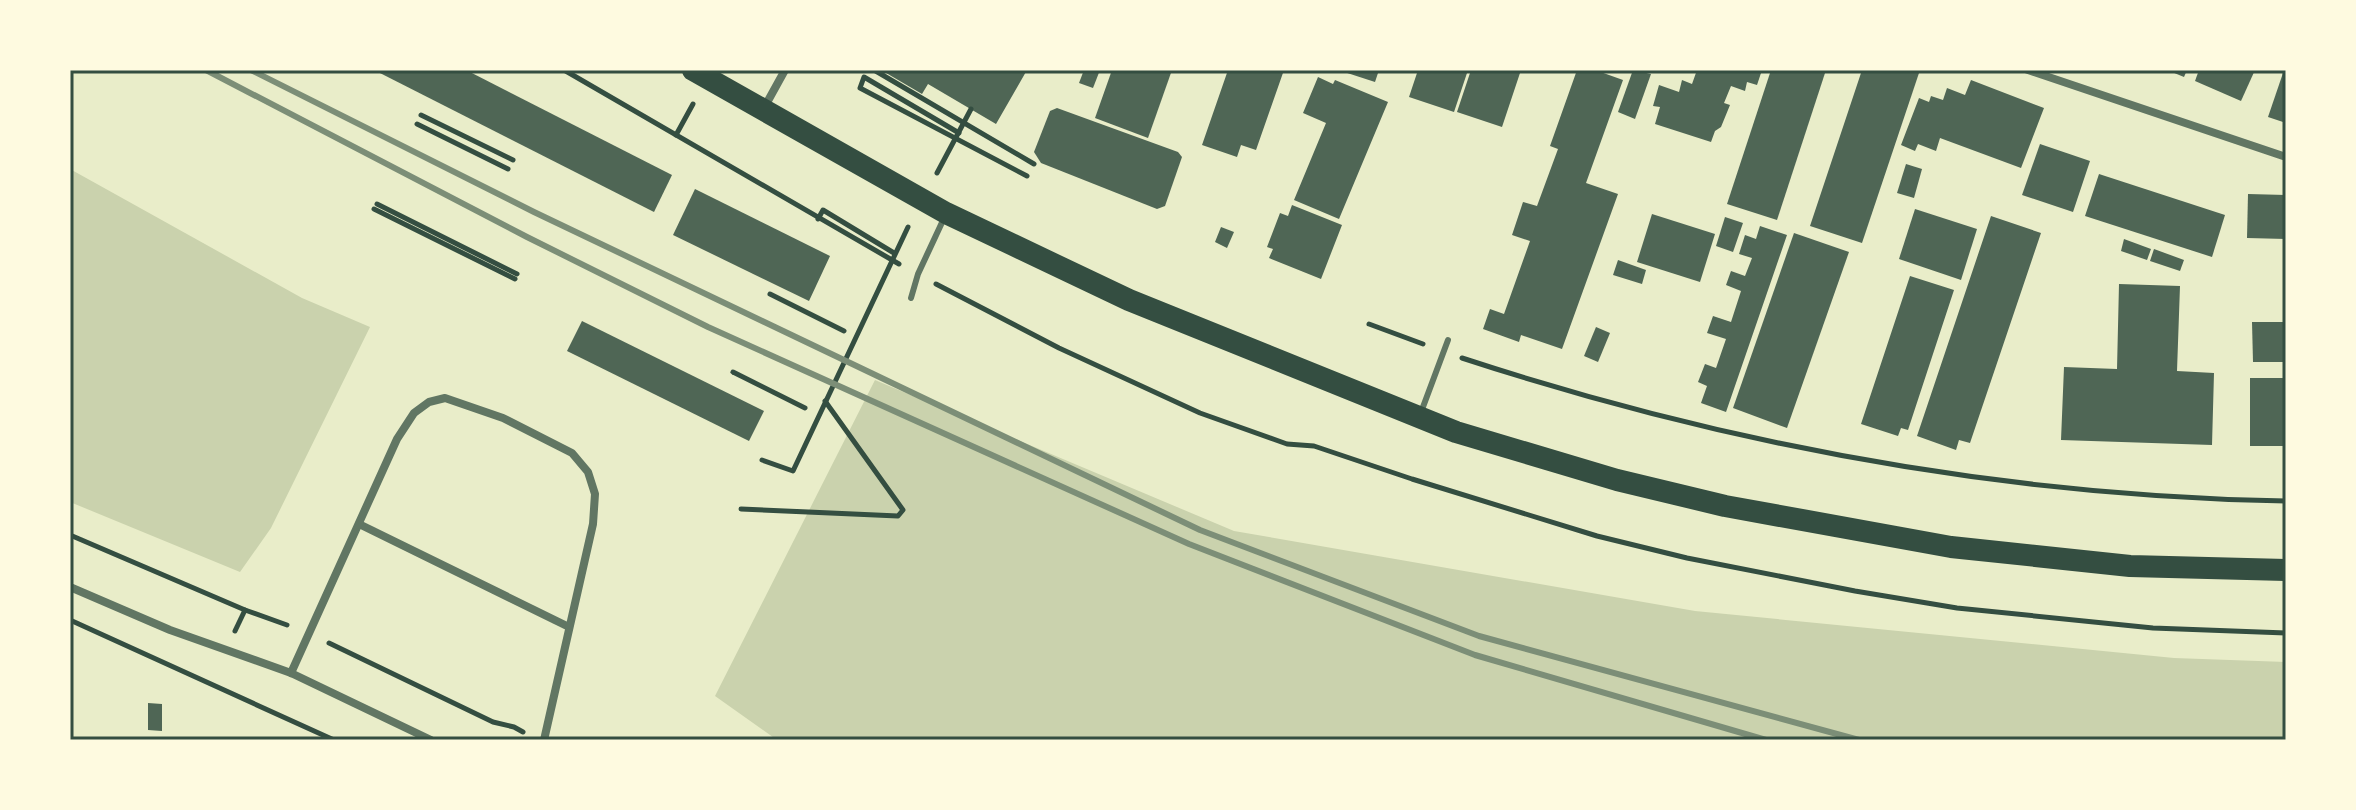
<svg xmlns="http://www.w3.org/2000/svg" width="2356" height="810" font-family="'Open Sans',sans-serif">
<style>
.green{fill:#cad2ad}
.building{fill:#4f6655}
.lines{fill:none;stroke-linecap:round;stroke-linejoin:round}
.path{stroke:#344e41;stroke-width:5}
.service{stroke:#617663;stroke-width:6}
.minor{stroke:#617663;stroke-width:8}
.trunk{stroke:#344e41;stroke-width:22}
.rail{stroke:#7c8e77;stroke-width:6}
.neatline{fill:none;stroke:#344e41;stroke-width:3}
</style>
<rect width="100%" height="100%" fill="#e9edc9"/>
<g class="green">
<polygon points="70,169 302,298 370,327 271,528 240,572 70,502"/>
<polygon points="875,380 1234,531 1695,611 2174,658 2286,662 2286,740 777,740 715,696"/>
</g>
<g class="building">
<polygon points="374,70 466,70 672,175 654,212"/>
<polygon points="881,70 1027,70 996,124 928,84 922,94"/>
<polygon points="1084,70 1100,70 1093,88 1079,83"/>
<polygon points="1112,70 1172,70 1148,138 1095,118"/>
<polygon points="1228,70 1284,70 1256,150 1241,145 1237,157 1202,145"/>
<polygon points="1338,70 1379,70 1375,82"/>
<polygon points="1418,70 1468,70 1454,112 1409,97"/>
<polygon points="1471,70 1521,70 1502,127 1457,112"/>
<polygon points="1577,70 1595,70 1623,80 1586,183 1618,194 1562,349 1521,335 1519,342 1483,329 1490,309 1504,314 1530,241 1512,235 1523,202 1537,206 1558,149 1550,146"/>
<polygon points="1633,70 1651,74 1635,119 1618,112"/>
<polygon points="1697,70 1762,70 1757,85 1747,82 1745,91 1731,86 1724,103 1730,105 1721,127 1715,131 1711,142 1655,124 1660,107 1653,106 1659,85 1679,92 1682,80 1692,84"/>
<polygon points="1771,70 1826,70 1777,220 1727,204"/>
<polygon points="1862,70 1920,70 1862,243 1810,226"/>
<polygon points="2167,70 2187,70 2184,77"/>
<polygon points="2199,70 2255,70 2241,101 2195,81"/>
<polygon points="2283,73 2286,74 2286,123 2268,117"/>
<polygon points="1318,77 1333,84 1335,80 1388,102 1339,219 1294,200 1326,123 1303,113"/>
<polygon points="1971,80 2044,108 2021,168 1940,138 1936,151 1918,144 1915,151 1901,145 1919,98 1929,102 1931,96 1943,100 1947,88 1965,95"/>
<polygon points="1057,108 1178,152 1182,157 1165,206 1157,209 1041,163 1034,152 1050,111"/>
<polygon points="2040,144 2090,161 2073,212 2022,195"/>
<polygon points="1906,164 1922,169 1914,198 1897,193"/>
<polygon points="2099,174 2225,215 2212,257 2085,216"/>
<polygon points="695,189 830,256 809,301 673,235"/>
<polygon points="2248,194 2286,195 2286,239 2247,238"/>
<polygon points="1292,205 1342,225 1321,279 1269,258 1273,249 1267,247 1280,213 1288,216"/>
<polygon points="1915,209 1977,229 1961,280 1899,259"/>
<polygon points="1652,214 1715,234 1700,282 1637,262"/>
<polygon points="1991,216 2041,233 1970,443 1959,440 1956,450 1917,436"/>
<polygon points="1725,217 1743,223 1733,252 1716,246"/>
<polygon points="1760,226 1787,235 1726,412 1701,403 1707,386 1698,382 1705,364 1716,368 1726,339 1707,333 1713,316 1731,322 1741,291 1726,285 1731,271 1745,276 1752,258 1739,254 1745,235 1756,239"/>
<polygon points="1221,227 1234,232 1227,248 1215,242"/>
<polygon points="1794,233 1849,252 1787,428 1733,408"/>
<polygon points="2124,239 2151,249 2147,260 2121,251"/>
<polygon points="2154,249 2184,260 2180,271 2150,261"/>
<polygon points="1618,260 1646,270 1642,284 1613,275"/>
<polygon points="1910,276 1954,290 1908,430 1901,428 1898,436 1861,424"/>
<polygon points="2119,284 2180,286 2177,371 2214,373 2212,445 2061,440 2064,367 2117,369"/>
<polygon points="582,321 764,411 749,441 567,351"/>
<polygon points="2252,322 2286,322 2286,362 2253,362"/>
<polygon points="1596,327 1610,333 1598,362 1584,356"/>
<rect x="2250" y="378" width="36" height="68"/>
<polygon points="148,703 162,704 162,731 148,730"/>
</g>
<g class="lines">
<g class="path">
<polyline points="564,70 899,264"/>
<polyline points="874,70 1034,164"/>
<polyline points="421,115 513,160"/>
<polyline points="417,124 508,169"/>
<polyline points="959,133 864,77 860,88 1027,176"/>
<polyline points="676,135 693,104"/>
<polyline points="937,173 971,109"/>
<polyline points="377,204 517,274"/>
<polyline points="374,209 515,279"/>
<polyline points="818,219 823,210 894,253"/>
<polyline points="936,284 1059,348 1200,413 1287,444 1314,446 1412,479 1597,536 1687,558 1855,591 1957,608 2153,628 2286,633"/>
<polyline points="770,294 844,331"/>
<polyline points="1369,324 1423,344"/>
<path d="M1462 358C1728 445 2006 496 2286 501"/>
<polyline points="733,372 805,408"/>
<polyline points="762,460 793,471 908,227"/>
<polyline points="741,509 898,516 903,510 825,401"/>
<polyline points="70,535 245,610 287,625"/>
<polyline points="70,620 334,740"/>
<polyline points="235,631 245,610"/>
<polyline points="329,643 493,722 514,727 523,732"/>
</g>
<g class="service">
<polyline points="911,298 918,274 945,216"/>
<polyline points="1420,415 1448,340"/>
</g>
<g class="minor">
<polyline points="2028,70 2286,157"/>
<polyline points="764,108 785,70"/>
<polyline points="359,524 569,627"/>
<polyline points="70,587 170,630 291,673 431,740"/>
<polyline points="291,673 397,439 414,413 429,402 445,398 503,418 572,453 588,472 595,494 593,524 544,740"/>
</g>
<polyline class="trunk" points="693,70 946,213 1129,300 1456,432 1617,480 1725,506 1951,547 2130,566 2286,570"/>
<g class="rail">
<polyline points="206,70 527,237 708,327 1189,544 1475,655 1766,740"/>
<polyline points="251,70 534,212 1200,530 1479,636 1859,740"/>
</g>
</g>
<rect width="2356" height="810" fill="none" stroke="#fefae0" stroke-width="144"/>
<rect x="72" y="72" width="2212" height="666" class="neatline"/>
</svg>
